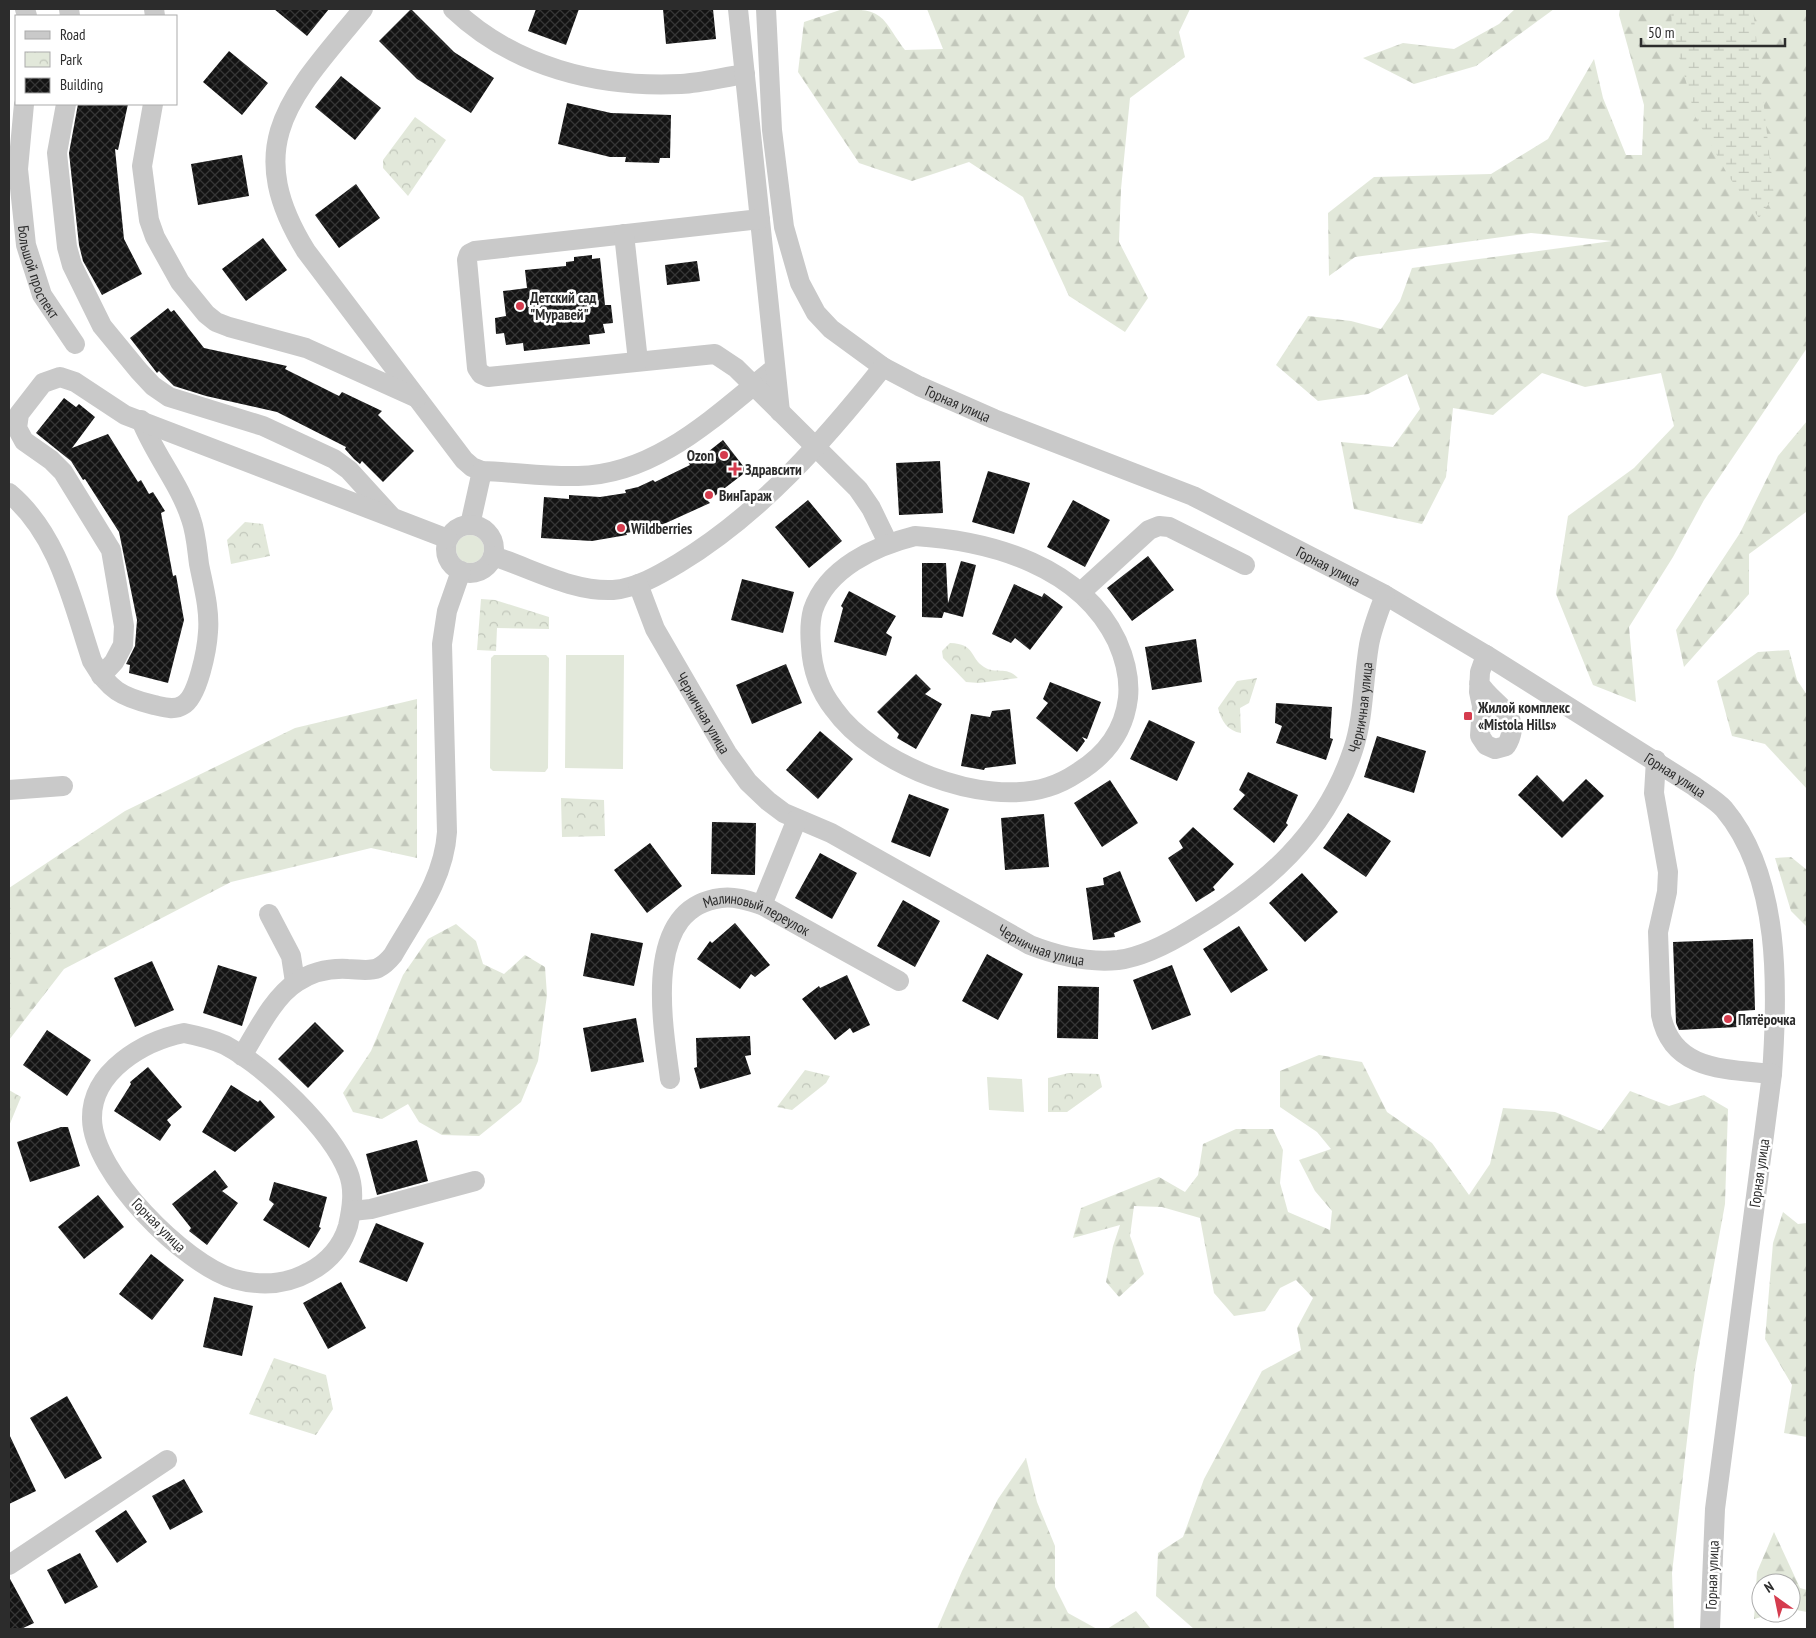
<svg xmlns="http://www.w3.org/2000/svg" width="1816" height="1638" font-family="'PT Sans Narrow',sans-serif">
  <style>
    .grass { fill: #e2e8da }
    .forest { fill: url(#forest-firs) }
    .wetland { fill: url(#wetland-marsh) }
    .park { fill: url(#park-crowns) }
    .building { fill: url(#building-cross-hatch) }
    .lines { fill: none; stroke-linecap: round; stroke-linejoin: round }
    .minor { stroke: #c9c9c9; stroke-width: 20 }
    .poi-dot { fill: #d53c4e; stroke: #fff; stroke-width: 2 }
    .labels { text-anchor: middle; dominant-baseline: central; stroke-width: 5; stroke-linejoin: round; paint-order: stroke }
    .street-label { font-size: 15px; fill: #2c2c2c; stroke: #fff }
    .poi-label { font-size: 15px; font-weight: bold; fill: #2c2c2c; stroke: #fff; text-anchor: start }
  </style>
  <defs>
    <pattern id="forest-firs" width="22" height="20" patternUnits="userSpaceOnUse" patternTransform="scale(1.25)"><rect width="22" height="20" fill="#e2e8da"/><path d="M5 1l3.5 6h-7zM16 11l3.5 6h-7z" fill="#c2c7bb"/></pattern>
    <pattern id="wetland-marsh" width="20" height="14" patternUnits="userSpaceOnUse" patternTransform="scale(1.25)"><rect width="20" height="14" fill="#e2e8da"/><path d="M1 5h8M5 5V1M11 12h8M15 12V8" fill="none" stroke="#c2c7bb"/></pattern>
    <pattern id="park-crowns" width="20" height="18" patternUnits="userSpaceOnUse" patternTransform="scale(1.25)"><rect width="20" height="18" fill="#e2e8da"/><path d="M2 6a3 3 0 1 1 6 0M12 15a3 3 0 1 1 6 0" fill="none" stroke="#c2c7bb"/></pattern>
    <pattern id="building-cross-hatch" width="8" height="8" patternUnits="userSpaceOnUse" patternTransform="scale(1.25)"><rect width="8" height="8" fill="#131313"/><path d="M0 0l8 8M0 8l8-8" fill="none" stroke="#363636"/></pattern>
  </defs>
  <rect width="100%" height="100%" fill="#fff"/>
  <path class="grass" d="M456 549a14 14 0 1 1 28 0a14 14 0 1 1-28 0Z
    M494 655H546L549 658 548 768 545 772 493 771 490 768 491 658Z
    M566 655H624L623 769 565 768Z
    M987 1077 1022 1079 1024 1112 989 1110Z"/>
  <path class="forest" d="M843 9C886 9 882 19 905 50L943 49 927 9H1190L1179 32 1185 57 1130 98 1121 189 1119 242 1148 298 1125 332 1069 296 1023 197 969 162 912 181 859 163 798 72 804 22Z
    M1515 9H1554L1476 66 1414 84 1363 58 1403 43 1454 49 1499 24Z
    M1620 9H1807V348L1704 500 1673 557 1629 627 1636 702 1593 685 1556 594 1568 516 1634 468 1674 426 1661 373 1585 387 1542 373 1493 415 1453 408 1446 477 1422 524 1354 509 1341 442 1393 447 1420 409 1407 374 1368 394 1318 401 1276 365 1308 316 1351 321 1381 329 1400 301 1412 268 1612 241 1531 233 1355 257 1329 276 1328 213 1374 177 1491 174 1548 139 1594 59 1603 98 1626 155H1642L1644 105 1619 15Z
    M1807 421 1806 512 1749 554V594L1684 667 1676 630 1740 533 1778 456Z
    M1789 650 1797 680 1807 695V789L1765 744 1732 736 1717 681 1758 652Z
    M417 699V858L371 848 231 882 64 969 9 1040V888L125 811 295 728Z
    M1791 857 1807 870V927L1791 911 1775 858Z
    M456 924 476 941 483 964 504 974 525 955 545 967 547 995 538 1061 521 1102 479 1136 442 1135 419 1122 408 1104 382 1119 353 1112 343 1093 371 1051 403 975 428 939Z
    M1319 1055 1362 1062 1387 1112 1432 1143 1469 1195 1490 1164 1503 1108 1555 1112 1601 1131 1630 1091 1669 1106 1704 1095 1728 1109 1725 1204 1695 1369 1672 1573 1674 1629H1194L1156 1596 1158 1553 1183 1537 1204 1479 1262 1371 1301 1350 1297 1328 1313 1298 1296 1280 1280 1288 1265 1311 1234 1316 1214 1293 1200 1218 1162 1207 1134 1206 1130 1236 1144 1274 1119 1297 1106 1282 1113 1246 1120 1225 1073 1238 1081 1208 1159 1177 1185 1192 1198 1175 1203 1144 1236 1129H1273L1283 1150 1280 1183 1288 1212 1330 1230 1332 1211 1315 1191 1299 1160 1331 1149 1317 1132 1280 1107V1071Z
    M1783 1212 1798 1224 1807 1223V1437L1784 1433 1792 1385 1765 1339 1773 1243Z
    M1026 1458 1037 1502 1055 1546V1587L1068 1613 1097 1629H937L962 1571 998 1499Z
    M1774 1532 1800 1588 1807 1590V1612L1791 1609V1583H1761V1613H1776L1754 1619 1757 1572Z
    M1136 1611 1151 1629H1107Z"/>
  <path class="wetland" d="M1671 9H1753L1774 196 1759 218 1729 177 1695 116 1672 28Z"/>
  <path class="park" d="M415 117 446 140 408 196 383 168V160Z
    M245 522 263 524 270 556 231 564 227 540Z
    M481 599 495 600 549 617V629L497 628 496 651 477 650Z
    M950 643C976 644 969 657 984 667 996 675 1005 665 1018 678L979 683 966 682 943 658 942 651Z
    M1257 678 1249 703 1240 708 1241 733C1228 731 1221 721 1218 708L1237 681Z
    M561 798 604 800 605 836 562 837Z
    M805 1070 830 1076 826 1083 792 1110 777 1107Z
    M1069 1073 1099 1074 1102 1087 1067 1112H1048V1078Z
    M9 1090 21 1097 9 1126Z
    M274 1358 326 1375 333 1409 316 1435 249 1414Z"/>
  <path class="building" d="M274 9H329L307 36Z
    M411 9 454 52 494 78 471 113 417 79 379 41Z
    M536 9H579L566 45 528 31Z
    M663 9H713L716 39 666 44Z
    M229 51 268 83 242 115 203 82Z
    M341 76 381 108 355 140 315 107Z
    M567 103 611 113 671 115 670 158H660L659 163 625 162 626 157H610L558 144Z
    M78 104H128L118 150 115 149 124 239 142 274 102 295 83 261 79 245 69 153Z
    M242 155 249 196 198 205 191 164Z
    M356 184 380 218 339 248 315 215Z
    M263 238 287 270 246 301 222 269Z
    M592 255V259L600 258 605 305H611L613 323 603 324 605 333 589 335 590 344 570 346 524 351 523 343 506 345 504 333 496 334 495 318 506 316 503 291 527 288 525 270 566 266V262L574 261V257Z
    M697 261 700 281 667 285 665 265Z
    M168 308 171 312 174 310 204 348 287 366 285 369 339 396 342 392 382 411 378 415 414 451 383 482 362 461 360 464 354 459 345 449 346 447 277 412 206 396 174 386 159 371 157 373 130 338Z
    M64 398 76 407 79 404 95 417 72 448 108 434 138 482 141 480 149 494 153 492 165 511 161 513 173 576 176 575 184 620 168 683 129 673 130 665 126 664 135 646 137 620 119 532 85 479 83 480 71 461 36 433Z
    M723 440 747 471 708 501 710 503 655 528 626 533 627 535 592 541 541 538 544 497 569 499V495L600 497 626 493 625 490 638 487 653 480 655 482 690 465 688 462 701 452 704 455Z
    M940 461 943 513 899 515 896 463Z
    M988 471 1030 483 1014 534 972 522Z
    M808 500 842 541 809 568 775 527Z
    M1073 500 1110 520 1085 567 1047 547Z
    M1148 556 1174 590 1132 621 1107 588Z
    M961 561 976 565 963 617 944 612 942 618 922 617V563H946L948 603Z
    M742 579 794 592 783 633 731 620Z
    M1014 584 1042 597 1044 593 1063 607 1030 650 1015 638 1011 643 992 634Z
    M849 591 896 616 886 633 892 637 886 656 834 642 843 608 841 606Z
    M1196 639 1202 682 1152 690 1145 647Z
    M786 664 802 703 752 724 736 685Z
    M916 674 931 689 925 694 942 704 916 749 897 738 899 734 877 712Z
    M1050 682 1101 702 1087 739 1082 737 1085 741 1077 752 1036 718 1048 703 1043 699Z
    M1276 703 1332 707 1330 738 1333 739 1326 760 1276 743 1282 726 1275 723Z
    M1010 709 1016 764 985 768 984 770 961 766 971 714 990 717 992 711Z
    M1149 720 1195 742 1177 781 1130 759Z
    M820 731 853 759 818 799 786 770Z
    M1377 736 1426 751 1414 793 1364 777Z
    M1248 772 1298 795 1286 823 1288 825 1274 843 1233 809 1245 795 1239 790Z
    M1537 775 1563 802 1586 779 1604 796 1562 838 1518 795Z
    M1110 780 1138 823 1102 847 1074 803Z
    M909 794 949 809 930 857 891 842Z
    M1348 813 1391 841 1366 877 1323 848Z
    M1044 814 1049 867 1005 870 1001 818Z
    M712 822 756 823 755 875 711 874Z
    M1193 827 1234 864 1213 887 1215 890 1196 902 1168 858 1183 848 1179 841Z
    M650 843 682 886 647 913 614 870Z
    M820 853 857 873 832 919 795 898Z
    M1120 871 1141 922 1114 933 1115 937 1093 940 1086 888 1104 885 1103 878Z
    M1302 873 1338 912 1305 942 1269 903Z
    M903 900 940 921 915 967 877 946Z
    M735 923 770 965 755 977 751 974 740 989 697 959 710 941 712 943Z
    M1239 926 1268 970 1231 993 1203 949Z
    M591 933 643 943 634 986 583 976Z
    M1753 939 1755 1010 1738 1011V1027L1679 1030 1676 1023 1673 942Z
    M987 954 1023 974 998 1020 962 1001Z
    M152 961 174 1010 135 1027 114 978Z
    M218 965 257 977 242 1026 203 1013Z
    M1172 965 1191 1015 1152 1030 1133 980Z
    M847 975 870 1025 853 1033 850 1028 835 1040 802 999 819 986 820 988Z
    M1058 986 1099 987 1098 1039 1057 1038Z
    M636 1018 644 1062 591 1072 583 1028Z
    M315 1022 344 1051 308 1088 278 1059Z
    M47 1030 91 1060 67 1096 23 1065Z
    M750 1036 751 1055 745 1056 751 1074 700 1089 694 1068 697 1067 696 1038Z
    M148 1067 182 1107 167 1120 171 1125 160 1141 114 1111 131 1084 130 1082Z
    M231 1085 258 1102 260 1100 275 1117 235 1152 202 1132Z
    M61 1127H68L80 1166 30 1182 17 1142Z
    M417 1140 428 1181 377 1195 366 1154Z
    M215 1170 228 1187 222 1191 238 1203 207 1245 189 1231 191 1228 172 1204Z
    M274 1182 327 1197 319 1227 321 1228 309 1248 263 1220 274 1204 269 1200Z
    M98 1195 124 1227 84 1259 58 1227Z
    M376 1223 424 1243 407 1282 359 1262Z
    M151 1254 184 1280 152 1320 119 1294Z
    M341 1282 366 1328 328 1349 303 1303Z
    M214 1297 253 1306 242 1356 203 1347Z
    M67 1396 102 1458 65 1479 30 1418Z
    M9 1434 36 1491 9 1504Z
    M184 1479 203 1512 170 1530 152 1496Z
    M126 1510 147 1542 117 1563 95 1531Z
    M80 1553 98 1587 65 1604 47 1570Z
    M9 1577 34 1623 21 1629H9Z"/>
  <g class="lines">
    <g class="minor">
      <path d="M25 9 27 16"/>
      <path d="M69 9 70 16"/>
      <path d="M154 9 155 16"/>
      <path d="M363 9C295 93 238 141 306 251L464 460 472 467 482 471C514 472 546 477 578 476 657 475 717 414 775 368"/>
      <path d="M453 9C514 67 598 88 681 84 702 83 724 77 745 74"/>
      <path d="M738 9 780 412"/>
      <path id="s1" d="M766 9 772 130 784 227 800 283 816 313 831 329 883 367 919 386 994 419 1193 496 1385 595 1486 655 1694 786C1703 793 1716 800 1724 809 1781 877 1778 989 1772 1074L1715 1509 1710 1629"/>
      <path id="s2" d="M24 104 18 169 26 245 42 295 75 344"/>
      <path d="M66 104 57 153 67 247 72 265 102 326 139 371 153 386 169 397 263 426 334 459 349 470 390 515"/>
      <path d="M153 104 142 166 149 220 155 237 180 282 206 314 216 322 229 327 306 348 417 398"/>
      <path d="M760 219 475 251 469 254 467 260 477 368 481 374 488 377 715 354 736 368 858 489 871 508 888 543"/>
      <path d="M624 234 638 361"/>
      <path d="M9 493C59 535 72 601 92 661 109 690 121 697 154 705 163 707 174 711 183 705 198 697 207 649 208 632 210 609 203 585 199 564 197 549 196 533 191 519 180 484 154 454 141 420"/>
      <path d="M470 525 482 471"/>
      <circle cx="470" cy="549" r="24"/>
      <path d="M915 536C992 541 1081 566 1117 641 1125 659 1130 678 1128 698 1124 732 1105 756 1077 773 1068 779 1058 784 1048 787 982 808 873 764 834 709 820 691 812 669 811 646 810 635 810 621 813 610 827 568 875 546 915 536Z"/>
      <path d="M493 556C531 568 572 592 613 590 637 588 659 575 679 563 761 513 824 441 883 367"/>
      <path id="s3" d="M638 584 655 629 727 753 748 782 768 801 784 813 831 833 1030 945C1058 956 1087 963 1118 960 1143 957 1171 942 1192 929 1265 886 1325 834 1353 750 1364 717 1363 680 1369 645 1372 628 1379 611 1385 595"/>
      <path d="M1081 592 1149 530 1159 526 1169 527 1245 565"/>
      <path d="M101 676 114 662 123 645 124 626 111 550 63 472 51 460 24 441 17 428 19 414 43 383 60 377 75 382 125 415 448 539"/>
      <path d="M1479 683C1494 707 1525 714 1506 746L1495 749 1486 745 1480 736 1482 706 1479 692 1480 672 1486 655"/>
      <path d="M1656 760 1654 793 1668 872 1667 892 1658 932 1661 1015C1672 1071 1725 1069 1772 1074"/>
      <path d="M9 790 63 786"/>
      <path d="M762 905 797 819"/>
      <path d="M269 914 291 956 295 982"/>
      <path d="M184 1033C199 1036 212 1039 225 1045 266 1067 331 1129 348 1172 355 1189 352 1208 348 1226 342 1246 328 1262 309 1272 286 1285 260 1286 234 1279 184 1264 93 1173 92 1119 91 1071 144 1041 184 1033Z"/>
      <path d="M242 1056C256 1033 274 996 297 982 312 972 330 968 348 969 357 969 369 972 378 968 384 965 389 960 393 955 416 915 444 879 447 832L442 644 447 611 461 571"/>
      <path id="s4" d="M670 1079C663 1025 641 908 721 898 735 896 749 901 762 905L899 981"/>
      <path d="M352 1211 371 1209 475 1181"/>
      <path d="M9 1565 167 1460"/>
    </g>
  </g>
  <g class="poi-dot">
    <circle cx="520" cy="306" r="5"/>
    <circle cx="724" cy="455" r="5"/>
    <path d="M732.5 461.5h5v5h5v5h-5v5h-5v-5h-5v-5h5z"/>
    <circle cx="709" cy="495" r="5"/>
    <circle cx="621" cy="528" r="5"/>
    <rect x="1463" y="711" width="10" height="10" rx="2.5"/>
    <circle cx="1728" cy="1019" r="5"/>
  </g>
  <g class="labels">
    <g class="street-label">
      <text stroke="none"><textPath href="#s2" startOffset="171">Большой проспект</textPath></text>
      <text stroke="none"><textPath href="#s1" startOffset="481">Горная улица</textPath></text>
      <text stroke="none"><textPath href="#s1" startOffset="886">Горная улица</textPath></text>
      <text stroke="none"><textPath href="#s3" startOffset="1015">Черничная улица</textPath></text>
      <text stroke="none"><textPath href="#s3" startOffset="145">Черничная улица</textPath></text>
      <text stroke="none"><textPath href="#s1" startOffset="1291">Горная улица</textPath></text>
      <text stroke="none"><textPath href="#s4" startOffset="249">Малиновый переулок</textPath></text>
      <text stroke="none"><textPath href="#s3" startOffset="565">Черничная улица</textPath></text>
      <text transform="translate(1759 1173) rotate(-82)">Горная улица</text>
      <text transform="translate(159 1225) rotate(45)">Горная улица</text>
      <text transform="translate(1712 1575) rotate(-88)">Горная улица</text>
    </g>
    <g class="poi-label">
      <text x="530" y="297">Детский сад<tspan x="530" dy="17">"Муравей"</tspan></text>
      <text x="714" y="455" text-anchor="end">Ozon</text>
      <text x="745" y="469">Здравсити</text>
      <text x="719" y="495">ВинГараж</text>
      <text x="631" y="528">Wildberries</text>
      <text x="1478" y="707">Жилой комплекс<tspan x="1478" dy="17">«Mistola Hills»</tspan></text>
      <text x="1738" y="1019">Пятёрочка</text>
    </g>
  </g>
  <rect width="1816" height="1638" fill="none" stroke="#2c2c2c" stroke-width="20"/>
  <rect x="15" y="15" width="162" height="90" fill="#ffffff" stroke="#ababab"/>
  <rect x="25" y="31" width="25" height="8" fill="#c9c9c9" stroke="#ababab"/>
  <text x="60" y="40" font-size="15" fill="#2c2c2c">Road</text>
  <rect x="25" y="52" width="25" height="15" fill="url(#park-crowns)" stroke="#ababab"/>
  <text x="60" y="65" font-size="15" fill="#2c2c2c">Park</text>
  <rect x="25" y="78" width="25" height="15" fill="url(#building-cross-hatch)" stroke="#ababab"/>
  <text x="60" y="90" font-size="15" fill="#2c2c2c">Building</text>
  <g transform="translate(1776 1598) rotate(327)"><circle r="24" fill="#ffffff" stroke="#ababab"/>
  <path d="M0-4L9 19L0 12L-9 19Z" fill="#d53c4e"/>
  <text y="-8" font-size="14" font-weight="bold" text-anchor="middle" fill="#2c2c2c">N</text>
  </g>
  <path d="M1641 38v8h144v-8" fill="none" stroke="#2c2c2c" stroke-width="2.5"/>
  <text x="1648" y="38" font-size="15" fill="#2c2c2c" stroke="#ffffff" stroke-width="4" paint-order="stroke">50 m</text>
</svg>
